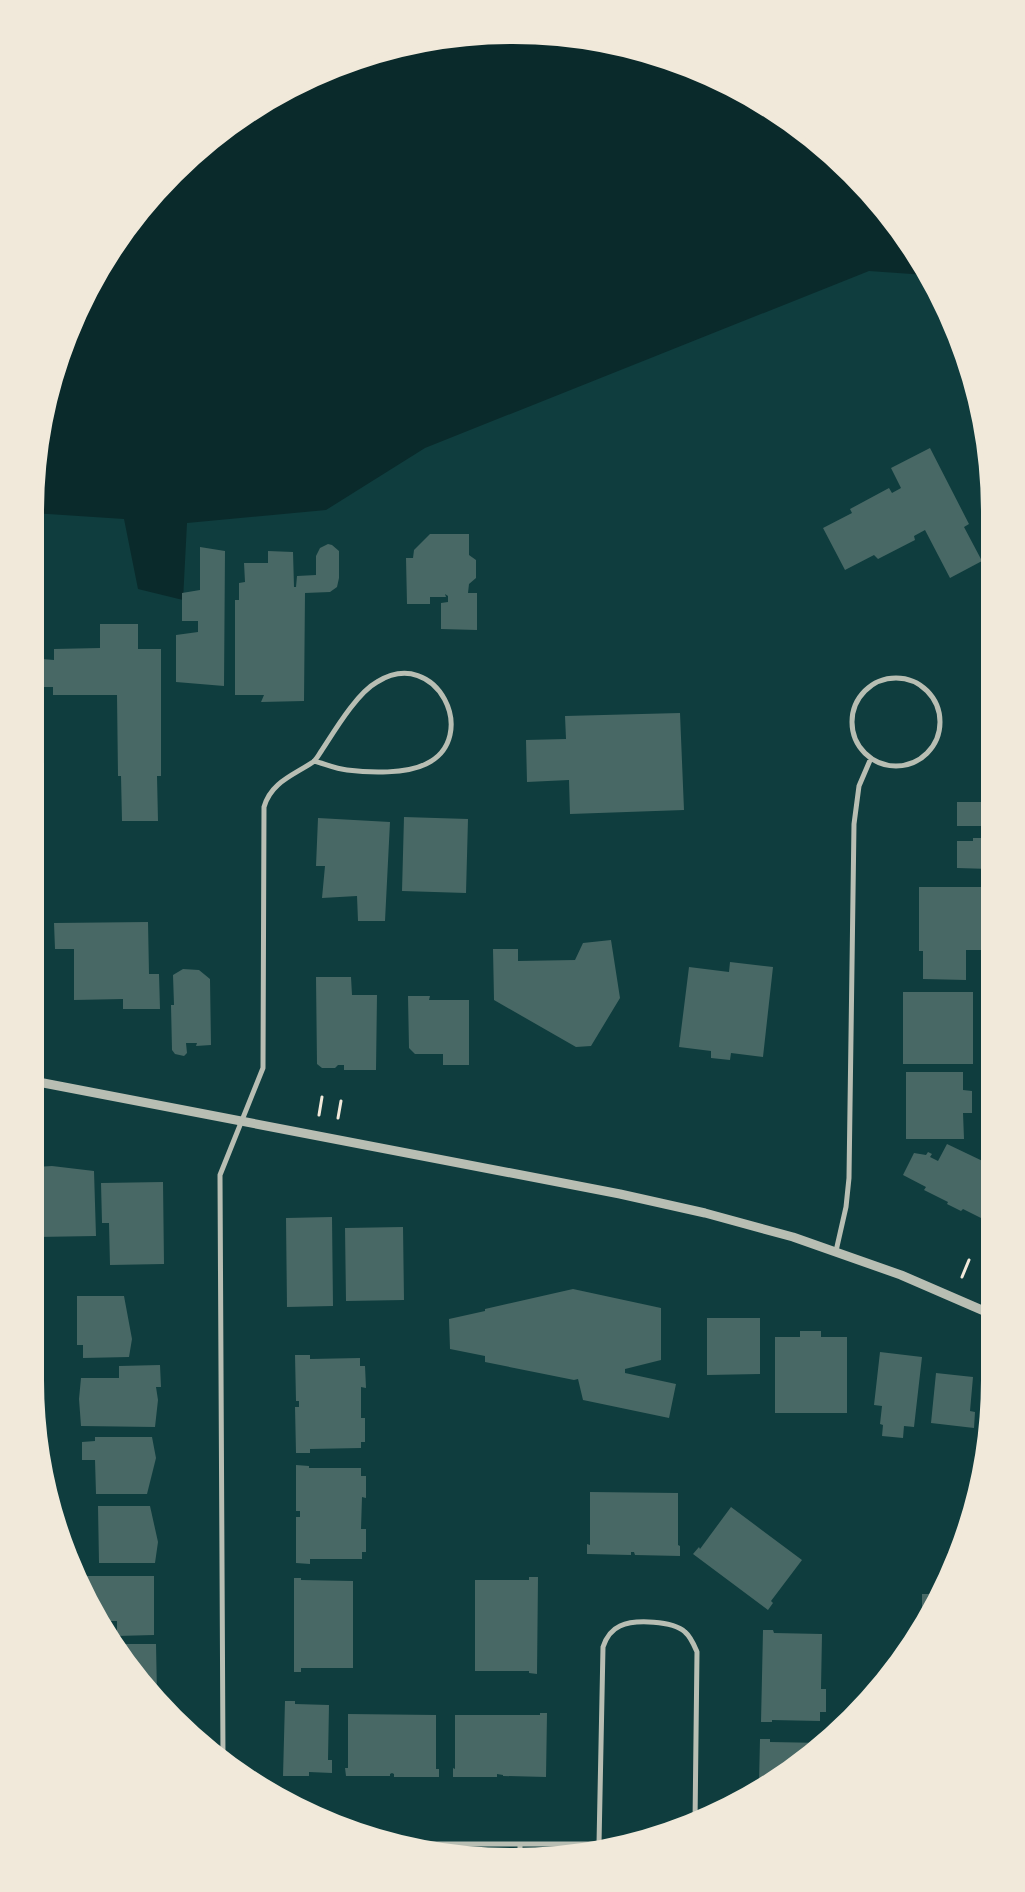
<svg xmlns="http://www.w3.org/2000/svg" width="1025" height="1892" font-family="'PT Sans',sans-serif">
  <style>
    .water { fill: #0a2a2b }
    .building { fill: #486865 }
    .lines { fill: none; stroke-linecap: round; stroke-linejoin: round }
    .path { stroke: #f1e9da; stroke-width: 3 }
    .minor { stroke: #b8beb3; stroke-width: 5 }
    .tertiary { stroke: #b8beb3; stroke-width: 9 }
    .rim { fill: none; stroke: #f1e9da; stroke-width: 6 }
  </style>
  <rect width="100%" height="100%" fill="#0f3d3e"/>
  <path class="water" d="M481 34 575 37 667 58 752 97 829 152 911 246 926 275 869 271 425 448 326 510 187 523 183 600 138 589 124 519 33 513 34 481 49 388 97 273 151 196 220 132 300 82 388 49Z"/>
  <path class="building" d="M930 448 969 524 964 527 982 561 950 578 925 530 914 536 915 540 878 559 874 555 845 570 823 528 852 513 850 509 889 488 892 493 901 488 891 468Z
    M989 498V514L982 502Z
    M430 534H469V555L476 560V578L469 584 468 593H477V630L441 629V603L448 602V596L445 594 446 597H430V604H407L406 558H413L414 550Z
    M328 544 332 545 339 551V578L337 587 330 592 305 593 304 701 261 702 264 695H235V600H239V583L245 582 244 563H268V551L293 552 294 587H296L297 576 316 575V556L320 548Z
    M200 547 225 551 224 686 176 682V635L198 632V621H182V593L200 590Z
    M100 624H138V649H161V776H157L158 821H122L121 776H118L117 695H53V687H42L43 701H38V717H33V626H42V659L54 660V649L100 648Z
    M680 713 684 810 570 814 569 780 527 782 526 740 566 739 565 716Z
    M957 802H982V813H990V869L957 868V841H973V838H982V826H957Z
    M404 817 468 819 466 893 402 891Z
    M318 818 390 822 385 921H358L357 896 322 898 325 866H316Z
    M919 887H987V950H966V980L923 979V951H919Z
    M148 922 149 974H159L160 1009H123V999L74 1000V949H55L54 923Z
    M611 940 620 998 591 1046 576 1047 494 1000 493 949H518V961L575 960 583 943Z
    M730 962 773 967 763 1057 731 1053 730 1060 711 1058V1051L679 1047 689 967 729 972Z
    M183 969 199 970 210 979 211 1045 196 1046 197 1043H186L187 1053 184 1056 175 1054 172 1050 171 1005H174L173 975Z
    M316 977H351L352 995H377L376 1070H344V1065H338L335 1068H322L317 1064Z
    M903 992H973V1064H903Z
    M408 996H430L429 1000H469V1065H443V1054H415L409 1048Z
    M906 1072H963V1090L972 1091V1113H963L964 1139H906Z
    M947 1144 991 1165V1197L981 1218 963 1209 961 1211 947 1204 948 1202 924 1190 926 1187 903 1175 914 1153 926 1155 928 1152 932 1154 930 1157 938 1161Z
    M52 1166 94 1171 96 1236 37 1237 35 1167Z
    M163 1182 164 1264 110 1265 109 1223H102L101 1183Z
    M332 1217 333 1306 287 1307 286 1218Z
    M403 1227 404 1300 346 1301 345 1228Z
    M573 1289 661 1308V1360L625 1369V1373L676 1384 669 1418 583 1400 578 1379 574 1380 485 1362V1356L450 1349 449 1319 485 1311V1309Z
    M77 1296H124L132 1339 129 1357 83 1358V1345H77Z
    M707 1318H760V1374L707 1375Z
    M800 1331H821V1337H847V1413H775V1337H800Z
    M880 1352 922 1357 914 1427 904 1426 903 1438 882 1436 883 1425 880 1424 882 1406 874 1405Z
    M295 1355H310V1359L360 1358V1366H365L366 1388 361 1387V1418H365V1442H361V1448L310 1449V1453H296L295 1407H299V1401H296Z
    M160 1365 161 1387H156L158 1400 155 1427 81 1426 79 1399 81 1378H119V1366Z
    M936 1373 973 1377 970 1411 975 1412 974 1428 931 1423Z
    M35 1397 42 1398 39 1417Z
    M95 1437H152L156 1458 147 1494H96L95 1460H82V1442L95 1441Z
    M296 1465 309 1466V1468H361V1476H366V1498L362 1497 361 1529H366V1552H362V1559H310V1564L296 1563V1517H300V1511H296Z
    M590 1492 678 1493V1545L680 1546V1556L635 1555 634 1552H631V1555L587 1554V1544L590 1545Z
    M98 1506H150L158 1542 155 1563H99Z
    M731 1507 802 1560 771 1601 773 1603 768 1610 693 1554 699 1547 700 1549Z
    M80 1576H154V1635L117 1636V1621H105Z
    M529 1577H538L537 1674 529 1673V1671H475V1580H529Z
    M294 1578H301V1580L353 1581V1668H301V1672H294Z
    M922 1594H939L929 1616H922Z
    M763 1630H773L774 1633 822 1634 821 1689H826V1712H820V1721L772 1720V1722H761Z
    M117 1644H156L157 1695 132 1672Z
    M285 1701H295V1704L329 1705 328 1760H332V1773L309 1772V1776H283Z
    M540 1713H547L546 1777 503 1776V1775L497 1774V1777H453V1768L455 1769V1715H540Z
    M348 1714 436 1715V1769H439V1777H394V1774L392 1773 390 1774V1776H346L345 1768H348Z
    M760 1739H770V1742L825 1743 759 1784Z"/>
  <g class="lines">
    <path class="path" d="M319 1115 322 1097
      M338 1118 341 1101
      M962 1277 969 1260"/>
    <path class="minor" d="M852 722a44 44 0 1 1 88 0a44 44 0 1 1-88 0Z
      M836 1251 846 1207 849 1178 854 824 859 786 871 758
      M223 1757 220 1175 263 1068 264 807C271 782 294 775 313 762 317 759 319 754 322 750 335 730 357 693 377 682 437 645 481 738 426 764 406 774 370 773 347 770 336 769 325 764 314 761
      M396 1844H605
      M599 1844 603 1647C606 1638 611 1630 620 1626 635 1619 673 1621 685 1632 691 1637 694 1645 697 1652L695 1823
      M520 1856V1844"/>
    <path class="tertiary" d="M33 1081 620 1194 705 1213 793 1237 901 1275 991 1314"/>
  </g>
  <path d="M0 0H1025V1892H0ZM512 41H513A471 471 0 0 1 984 512V1380A471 471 0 0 1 513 1851H512A471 471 0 0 1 41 1380V512A471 471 0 0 1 512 41Z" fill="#f1e9da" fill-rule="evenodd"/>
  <path class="rim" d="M512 41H513A471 471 0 0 1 984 512V1380A471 471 0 0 1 513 1851H512A471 471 0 0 1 41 1380V512A471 471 0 0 1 512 41Z"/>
</svg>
